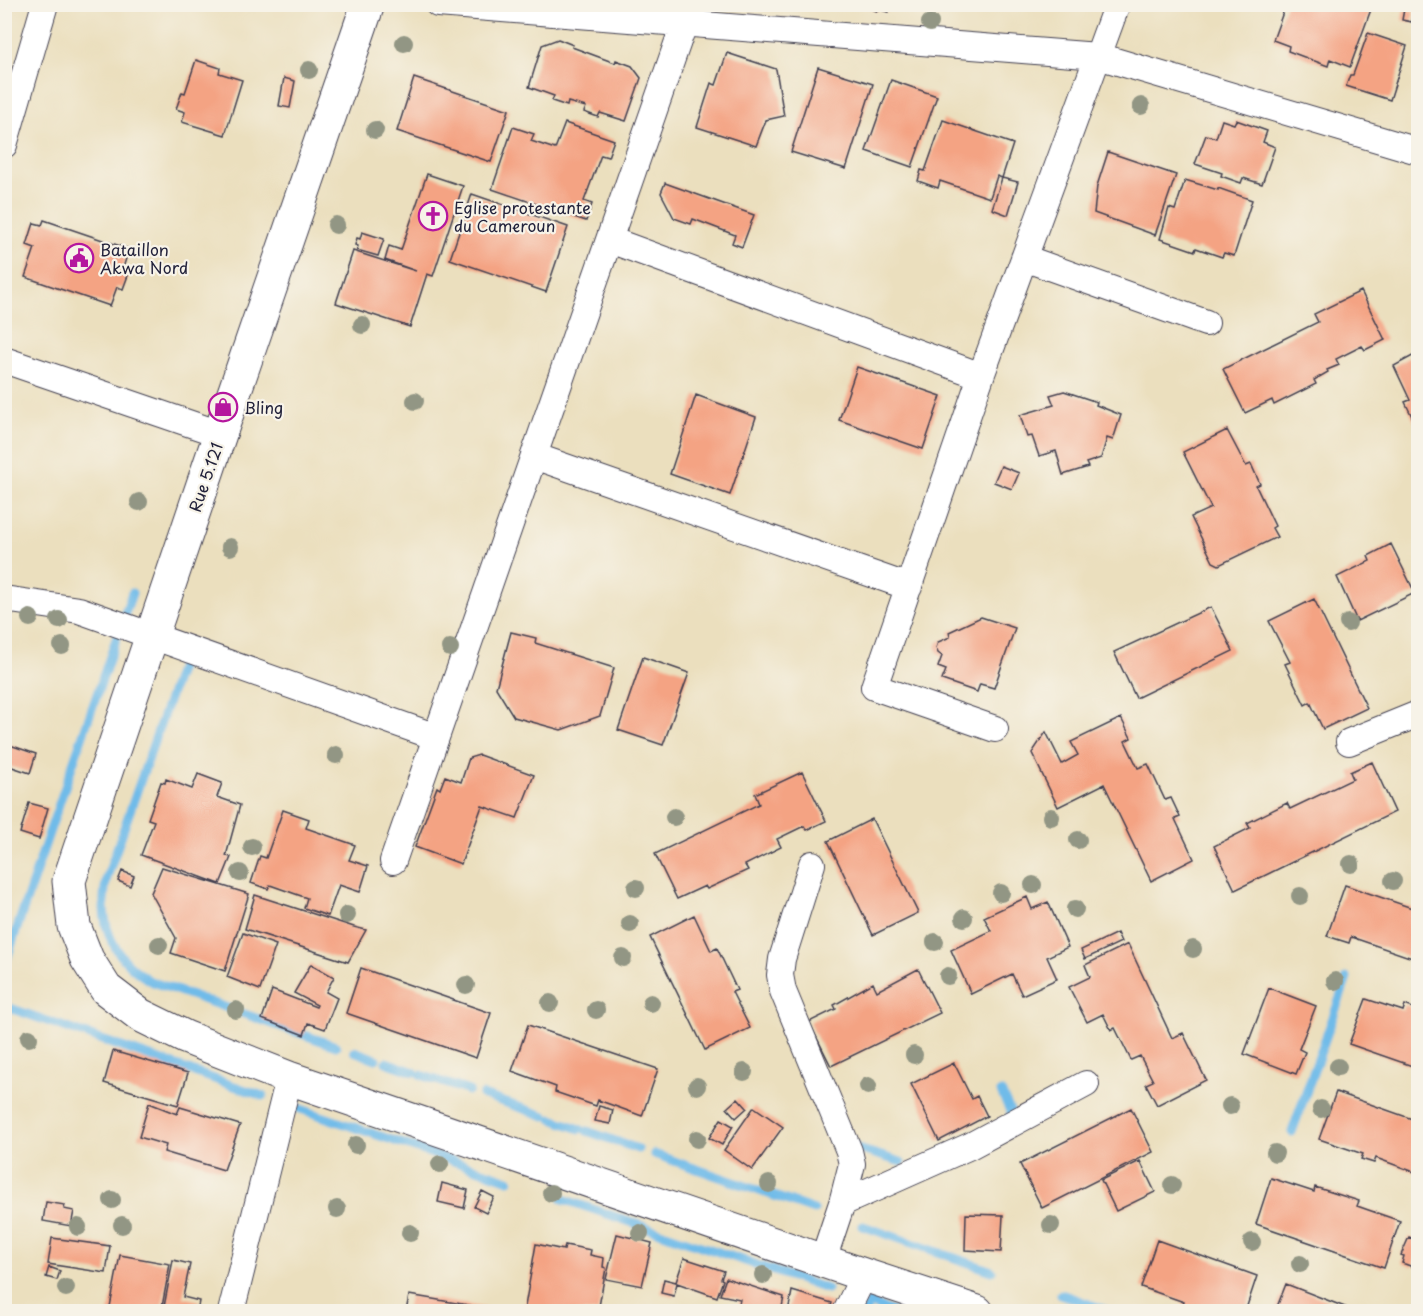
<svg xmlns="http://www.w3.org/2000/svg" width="1423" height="1316" font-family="'Playpen Sans',sans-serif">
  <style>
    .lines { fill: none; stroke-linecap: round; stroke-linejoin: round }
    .stream { stroke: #6fbbe9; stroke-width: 9 }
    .building { fill: #f4a383 }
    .street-casing { stroke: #403e4f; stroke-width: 28 }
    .secondary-casing { stroke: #403e4f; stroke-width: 35 }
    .street { stroke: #fff; stroke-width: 26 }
    .secondary { stroke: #fff; stroke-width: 33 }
    .tree { fill: #929684 }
    .labels { text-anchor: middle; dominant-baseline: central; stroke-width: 4.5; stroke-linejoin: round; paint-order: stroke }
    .poi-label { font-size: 16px; fill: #22223b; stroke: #f7f3e8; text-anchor: start }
    .street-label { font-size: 16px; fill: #22223b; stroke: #f7f3e8 }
  </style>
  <rect width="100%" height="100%" fill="#f7f3e8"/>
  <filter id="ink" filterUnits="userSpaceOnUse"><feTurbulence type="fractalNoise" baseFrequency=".0167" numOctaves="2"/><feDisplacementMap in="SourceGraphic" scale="12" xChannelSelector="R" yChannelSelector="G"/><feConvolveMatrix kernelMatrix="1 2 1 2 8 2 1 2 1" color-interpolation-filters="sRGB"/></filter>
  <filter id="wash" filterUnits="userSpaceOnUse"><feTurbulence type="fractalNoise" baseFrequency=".008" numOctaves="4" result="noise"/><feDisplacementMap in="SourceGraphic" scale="24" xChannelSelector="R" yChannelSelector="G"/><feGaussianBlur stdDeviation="1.35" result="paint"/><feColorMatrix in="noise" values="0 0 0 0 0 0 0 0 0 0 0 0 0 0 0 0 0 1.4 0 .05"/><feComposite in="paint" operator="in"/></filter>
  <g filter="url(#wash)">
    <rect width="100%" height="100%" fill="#ebdfbe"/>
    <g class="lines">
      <path class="stream" d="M186 650 107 877C97 922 111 957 150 981L336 1046
        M4 967 49 833 132 593
        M4 1006 263 1096
        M354 1051 376 1059
        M386 1062 414 1072
        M421 1075 469 1091
        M1001 1092 1013 1117 1011 1118
        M483 1095 545 1116
        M292 1106 509 1180
        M552 1119 580 1129
        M587 1131 638 1149
        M1292 1132 1347 978
        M854 1145 855 1148 901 1162
        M654 1154 814 1210
        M563 1199 827 1289
        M863 1226 992 1271
        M1061 1294 1111 1312
        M865 1312 869 1303 893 1312"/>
    </g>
    <g id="blocks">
      <path class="building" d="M891 4 888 12 878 9 877 11 860 5Z
        M1286 4H1373L1350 67 1330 59 1328 66 1288 51 1289 46 1273 40Z
        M1404 9 1414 11 1412 22 1402 20Z
        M1368 33 1407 46 1390 100 1346 86 1350 75H1353Z
        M558 39 573 45 572 47 615 63 616 60 632 66 641 78 626 121 600 113 598 117 584 112 586 107 568 102 567 106 552 101 554 96 529 87 542 45Z
        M727 53 776 69 784 116 766 120 756 146 697 127 711 83 716 85Z
        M196 60 220 68 219 73 242 80 225 135 182 122 185 112 176 109 182 92 185 93Z
        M818 67 873 84 846 169 791 152Z
        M284 78 295 81 290 108 279 106Z
        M414 78 509 110 491 162 397 131Z
        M891 80 937 96 912 167 866 151Z
        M943 120 1013 144 1002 178 997 176 990 198 940 181 938 188 918 181 921 170 925 171Z
        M1222 120 1234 124 1236 120 1267 131 1263 142 1275 147 1262 184 1243 178 1241 183 1221 176 1222 173 1195 164 1206 135 1216 138Z
        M565 123 614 140 608 157 601 155 584 201 592 204 586 221 492 189 513 127 534 134 531 141 555 149Z
        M1108 152 1176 175 1155 235 1094 213 1097 186Z
        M427 174 463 186 433 276 427 274 410 327 336 303 353 251 416 271 385 260 389 246 401 250Z
        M1002 178 1018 182 1008 215 992 209Z
        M1185 180 1218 190V188L1252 200 1234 256 1224 253 1222 257 1196 248 1195 251 1160 239 1169 208 1175 210Z
        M665 183 754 215 742 247 732 243 735 235 693 219 691 224 674 218 661 193Z
        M472 194 568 227 546 292 450 259Z
        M44 220 129 249 123 268 130 270 123 289 117 287 110 306 25 277 35 248 27 245 34 223 42 225Z
        M362 232 384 239 378 256 357 250 358 246 355 245 357 238 360 239Z
        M1361 291 1385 340 1365 350 1362 346 1336 359 1339 365 1327 370 1328 372 1314 380 1316 384 1274 405 1272 400 1245 413 1223 369 1318 322 1314 314Z
        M1418 353V429L1405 402 1410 400 1394 366Z
        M857 367 941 396 923 449 839 420Z
        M1064 391 1097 402 1096 405 1121 415 1113 440 1107 438 1101 458 1086 463 1088 467 1063 475 1056 451 1039 456 1032 436 1027 437 1020 415 1054 405 1050 395Z
        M696 395 756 417 730 495 670 474Z
        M1227 430 1246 466 1251 464 1260 484 1256 486 1275 526 1272 528 1277 537 1219 565 1213 562 1191 517 1211 508 1183 452Z
        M1001 466 1019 473 1012 489 994 482Z
        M1391 544 1415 593 1357 621 1337 577 1370 561 1368 556Z
        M1314 599 1367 708 1323 729 1310 702 1305 705 1285 664 1290 662 1269 621Z
        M1211 607 1233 651 1136 698 1114 652Z
        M981 617 1015 628 994 688 980 684 977 692 942 680 946 670 938 667 942 656 938 653 936 648 938 642 950 637 949 632Z
        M511 632 536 638 535 643 614 668 600 716 561 730 514 717 496 688Z
        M643 657 689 673 663 745 618 730Z
        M1121 718 1131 738 1125 741 1138 768 1148 764 1165 800 1171 798 1180 817 1175 819 1194 859 1151 881 1104 784 1058 807 1032 753 1046 732 1062 764 1078 755 1071 742Z
        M4 743 36 754 30 773 9 766 7 772 4 771Z
        M479 755 534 775 517 818 482 806 461 864 415 847 437 787 440 789 445 776 461 782 469 758Z
        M1372 762 1395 812 1235 890 1214 846 1250 828 1247 823 1287 803 1290 809 1353 779 1350 772Z
        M802 772 826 821 807 830 804 826 777 839 781 847 745 865 748 870 707 889 705 886 677 899 655 854 759 804 755 794Z
        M198 774 222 783 217 797 240 805 226 856 231 857 220 884 141 855 154 821 148 819 161 782 165 783 166 779 192 789Z
        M29 803 48 808 39 839 20 833Z
        M283 810 309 819 306 828 355 845 349 860 368 866 360 892 339 885 328 916 304 908 307 898 270 885 268 889 251 883 260 856 266 858Z
        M872 819 918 913 873 935 828 841Z
        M162 867 249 894 225 971 171 953 176 938 151 893Z
        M122 871 134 876 130 886 118 881Z
        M1345 885 1418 910V960L1351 937 1349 943 1327 936Z
        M255 895 354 927 366 930 348 962 245 929Z
        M1027 897 1032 909 1048 902 1068 947 1047 957 1057 979 1022 995 1012 974 971 994 951 950 991 931 984 917Z
        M694 915 711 951 717 948 737 990 732 992 750 1028 705 1050 650 937Z
        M243 933 276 945 260 990 227 977Z
        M1117 933 1121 942 1085 959 1081 950Z
        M1128 944 1172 1038 1183 1033 1206 1080 1157 1105 1146 1084 1153 1081 1140 1056 1131 1060 1115 1028 1111 1030 1103 1014 1087 1022 1069 987 1090 977 1085 965Z
        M311 964 334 977 326 992 337 998 325 1029 308 1023 304 1035 262 1019 272 990 316 1007 317 1005 294 993Z
        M361 968 491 1013 476 1058 346 1013Z
        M918 969 940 1013 831 1066 809 1022 836 1009 834 1005 873 983 877 991Z
        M1269 988 1316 1006 1299 1049 1305 1052 1296 1074 1244 1054Z
        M1366 999 1403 1011 1405 1005 1418 1010V1068L1349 1044Z
        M528 1025 658 1069 642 1116 598 1100 596 1106 555 1092 556 1087 512 1071Z
        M113 1051 188 1073 178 1105 104 1083Z
        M954 1063 972 1099 977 1096 987 1116 939 1141 911 1084Z
        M1336 1092 1418 1121 1417 1173 1376 1158 1374 1163 1361 1159 1363 1154 1319 1139Z
        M738 1098 747 1108 736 1118 727 1108Z
        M149 1103 177 1114 180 1107 240 1125 224 1170 164 1152 166 1145 139 1137Z
        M599 1106 613 1110 610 1124 595 1121Z
        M754 1107 783 1127 752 1170 724 1150Z
        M1131 1108 1153 1152 1042 1208 1020 1164Z
        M721 1119 733 1126 722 1145 709 1138Z
        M1140 1161 1155 1192 1116 1211 1101 1180Z
        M1271 1178 1314 1192 1315 1187 1359 1201 1357 1206 1400 1221 1384 1268 1256 1224Z
        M442 1183 468 1190 464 1208 438 1202Z
        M482 1191 494 1197 486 1213 474 1207Z
        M46 1202 65 1205 64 1209 74 1211 71 1226 43 1221Z
        M966 1214 1003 1215 1001 1252 965 1250Z
        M617 1234 652 1243 642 1286 606 1279Z
        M1409 1237 1418 1241V1250L1413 1267 1402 1263 1404 1256 1401 1255Z
        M52 1238 110 1246 106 1273 48 1264Z
        M1157 1240 1257 1276 1245 1312H1212L1204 1309 1203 1312H1193L1182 1307 1184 1302 1141 1287Z
        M536 1244 564 1250 565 1245 591 1250 590 1255 604 1258 603 1267 606 1268 598 1312H524Z
        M120 1255 170 1264 161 1312H109Z
        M684 1258 724 1271 721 1279 723 1280 717 1297 677 1283 674 1296 661 1293 664 1279 676 1282Z
        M173 1260 190 1264 183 1297 199 1301 197 1312H163Z
        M49 1267 60 1271 57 1280 46 1277Z
        M726 1278 784 1297 781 1312H745L738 1309 740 1299 720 1295Z
        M1286 1284 1350 1309 1349 1312H1275Z
        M792 1291 832 1303 829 1312H788Z
        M409 1295 498 1310 497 1312H406Z"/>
    </g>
  </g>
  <g filter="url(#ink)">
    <use href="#blocks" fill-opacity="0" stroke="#403e4f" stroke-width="1.5"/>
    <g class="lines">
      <g class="street-casing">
        <path id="street" d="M438 4 1098 56 1418 151
          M4 145 45 4
          M610 240 981 376
          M1024 258 1206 323
          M4 360 220 434
          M534 456 909 587
          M4 599 79 610 436 737
          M995 729 874 687 981 376 1117 4
          M1349 742 1418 714
          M393 861 691 4
          M812 864 782 959 780 975 783 991 849 1151 852 1164 842 1203 823 1260
          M842 1203 970 1146 1086 1084
          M231 1312 289 1078
          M846 1312 864 1275"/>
      </g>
      <g class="secondary-casing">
        <path id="secondary" d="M368 4 220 434 69 881 74 926 87 959 106 989 140 1015 185 1037 289 1078 864 1275 977 1312"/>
      </g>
      <use href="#street" class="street"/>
      <use href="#secondary" class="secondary"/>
    </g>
    <g class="tree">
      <circle cx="930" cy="23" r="9"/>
      <circle cx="404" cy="43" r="9"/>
      <circle cx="309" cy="70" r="9"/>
      <circle cx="1141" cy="106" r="9"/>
      <circle cx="375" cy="130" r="9"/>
      <circle cx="336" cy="225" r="9"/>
      <circle cx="362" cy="325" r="9"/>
      <circle cx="415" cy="401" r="9"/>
      <circle cx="139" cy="502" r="9"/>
      <circle cx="230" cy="547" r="9"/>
      <circle cx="30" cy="618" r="9"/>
      <circle cx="59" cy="620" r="9"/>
      <circle cx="1348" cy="623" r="9"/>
      <circle cx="62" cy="646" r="9"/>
      <circle cx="450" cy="648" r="9"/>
      <circle cx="336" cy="755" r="9"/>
      <circle cx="674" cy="817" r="9"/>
      <circle cx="1051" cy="817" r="9"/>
      <circle cx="1078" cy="840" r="9"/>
      <circle cx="252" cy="847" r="9"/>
      <circle cx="1351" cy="864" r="9"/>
      <circle cx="240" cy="873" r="9"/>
      <circle cx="1393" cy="881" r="9"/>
      <circle cx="1033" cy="885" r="9"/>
      <circle cx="636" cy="888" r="9"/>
      <circle cx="1001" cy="893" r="9"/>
      <circle cx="1300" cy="896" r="9"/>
      <circle cx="1075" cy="909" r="9"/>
      <circle cx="347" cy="915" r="9"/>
      <circle cx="964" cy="918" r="9"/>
      <circle cx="630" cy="924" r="9"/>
      <circle cx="935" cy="942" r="9"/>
      <circle cx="159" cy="945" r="9"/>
      <circle cx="1193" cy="949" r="9"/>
      <circle cx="623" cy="958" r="9"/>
      <circle cx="948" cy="976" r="9"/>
      <circle cx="1335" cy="981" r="9"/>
      <circle cx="466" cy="985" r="9"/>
      <circle cx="550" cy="1003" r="9"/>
      <circle cx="651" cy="1003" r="9"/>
      <circle cx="236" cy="1010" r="9"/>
      <circle cx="596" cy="1010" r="9"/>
      <circle cx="29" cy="1038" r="9"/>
      <circle cx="914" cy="1055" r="9"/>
      <circle cx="1338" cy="1067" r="9"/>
      <circle cx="744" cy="1072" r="9"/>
      <circle cx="697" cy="1086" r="9"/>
      <circle cx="868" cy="1086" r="9"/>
      <circle cx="1230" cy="1106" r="9"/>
      <circle cx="1321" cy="1109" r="9"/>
      <circle cx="697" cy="1139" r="9"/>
      <circle cx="356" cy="1145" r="9"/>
      <circle cx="1275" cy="1153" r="9"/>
      <circle cx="440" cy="1164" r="9"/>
      <circle cx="769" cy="1184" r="9"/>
      <circle cx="1172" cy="1185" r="9"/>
      <circle cx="551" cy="1193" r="9"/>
      <circle cx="112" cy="1200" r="9"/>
      <circle cx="337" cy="1209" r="9"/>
      <circle cx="122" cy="1225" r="9"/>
      <circle cx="1051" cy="1225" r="9"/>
      <circle cx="78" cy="1227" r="9"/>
      <circle cx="410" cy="1233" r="9"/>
      <circle cx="640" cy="1233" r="9"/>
      <circle cx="1252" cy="1242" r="9"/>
      <circle cx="1300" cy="1264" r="9"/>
      <circle cx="763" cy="1275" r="9"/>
      <circle cx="66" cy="1288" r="9"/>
    </g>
  </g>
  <defs>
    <g id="church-ring" transform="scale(1.5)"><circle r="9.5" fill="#f7f3e8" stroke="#b5179e" stroke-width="1.5"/><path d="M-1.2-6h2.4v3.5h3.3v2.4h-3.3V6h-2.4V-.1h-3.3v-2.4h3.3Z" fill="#b5179e"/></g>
    <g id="civic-ring" transform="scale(1.5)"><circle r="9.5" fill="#f7f3e8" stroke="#b5179e" stroke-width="1.5"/><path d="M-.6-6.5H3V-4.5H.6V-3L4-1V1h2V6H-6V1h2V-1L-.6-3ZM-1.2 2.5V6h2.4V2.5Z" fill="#b5179e"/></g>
    <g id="shop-ring" transform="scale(1.5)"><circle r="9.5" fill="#f7f3e8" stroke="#b5179e" stroke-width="1.5"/><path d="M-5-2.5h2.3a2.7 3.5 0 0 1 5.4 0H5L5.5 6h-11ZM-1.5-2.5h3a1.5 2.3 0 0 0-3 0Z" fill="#b5179e"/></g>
  </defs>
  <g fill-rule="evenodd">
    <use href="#church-ring" x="433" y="216"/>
    <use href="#civic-ring" x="79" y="258"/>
    <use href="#shop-ring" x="223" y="407"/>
  </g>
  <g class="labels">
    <g class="poi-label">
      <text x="454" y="207">Eglise protestante<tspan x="454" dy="18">du Cameroun</tspan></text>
      <text x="100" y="249">Bataillon<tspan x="100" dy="18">Akwa Nord</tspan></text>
      <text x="244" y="407">Bling</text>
    </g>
    <g class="street-label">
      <text transform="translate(205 477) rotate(-71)">Rue 5.121</text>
    </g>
  </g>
  <rect width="1423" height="1316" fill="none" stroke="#f7f3e8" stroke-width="24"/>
</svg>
